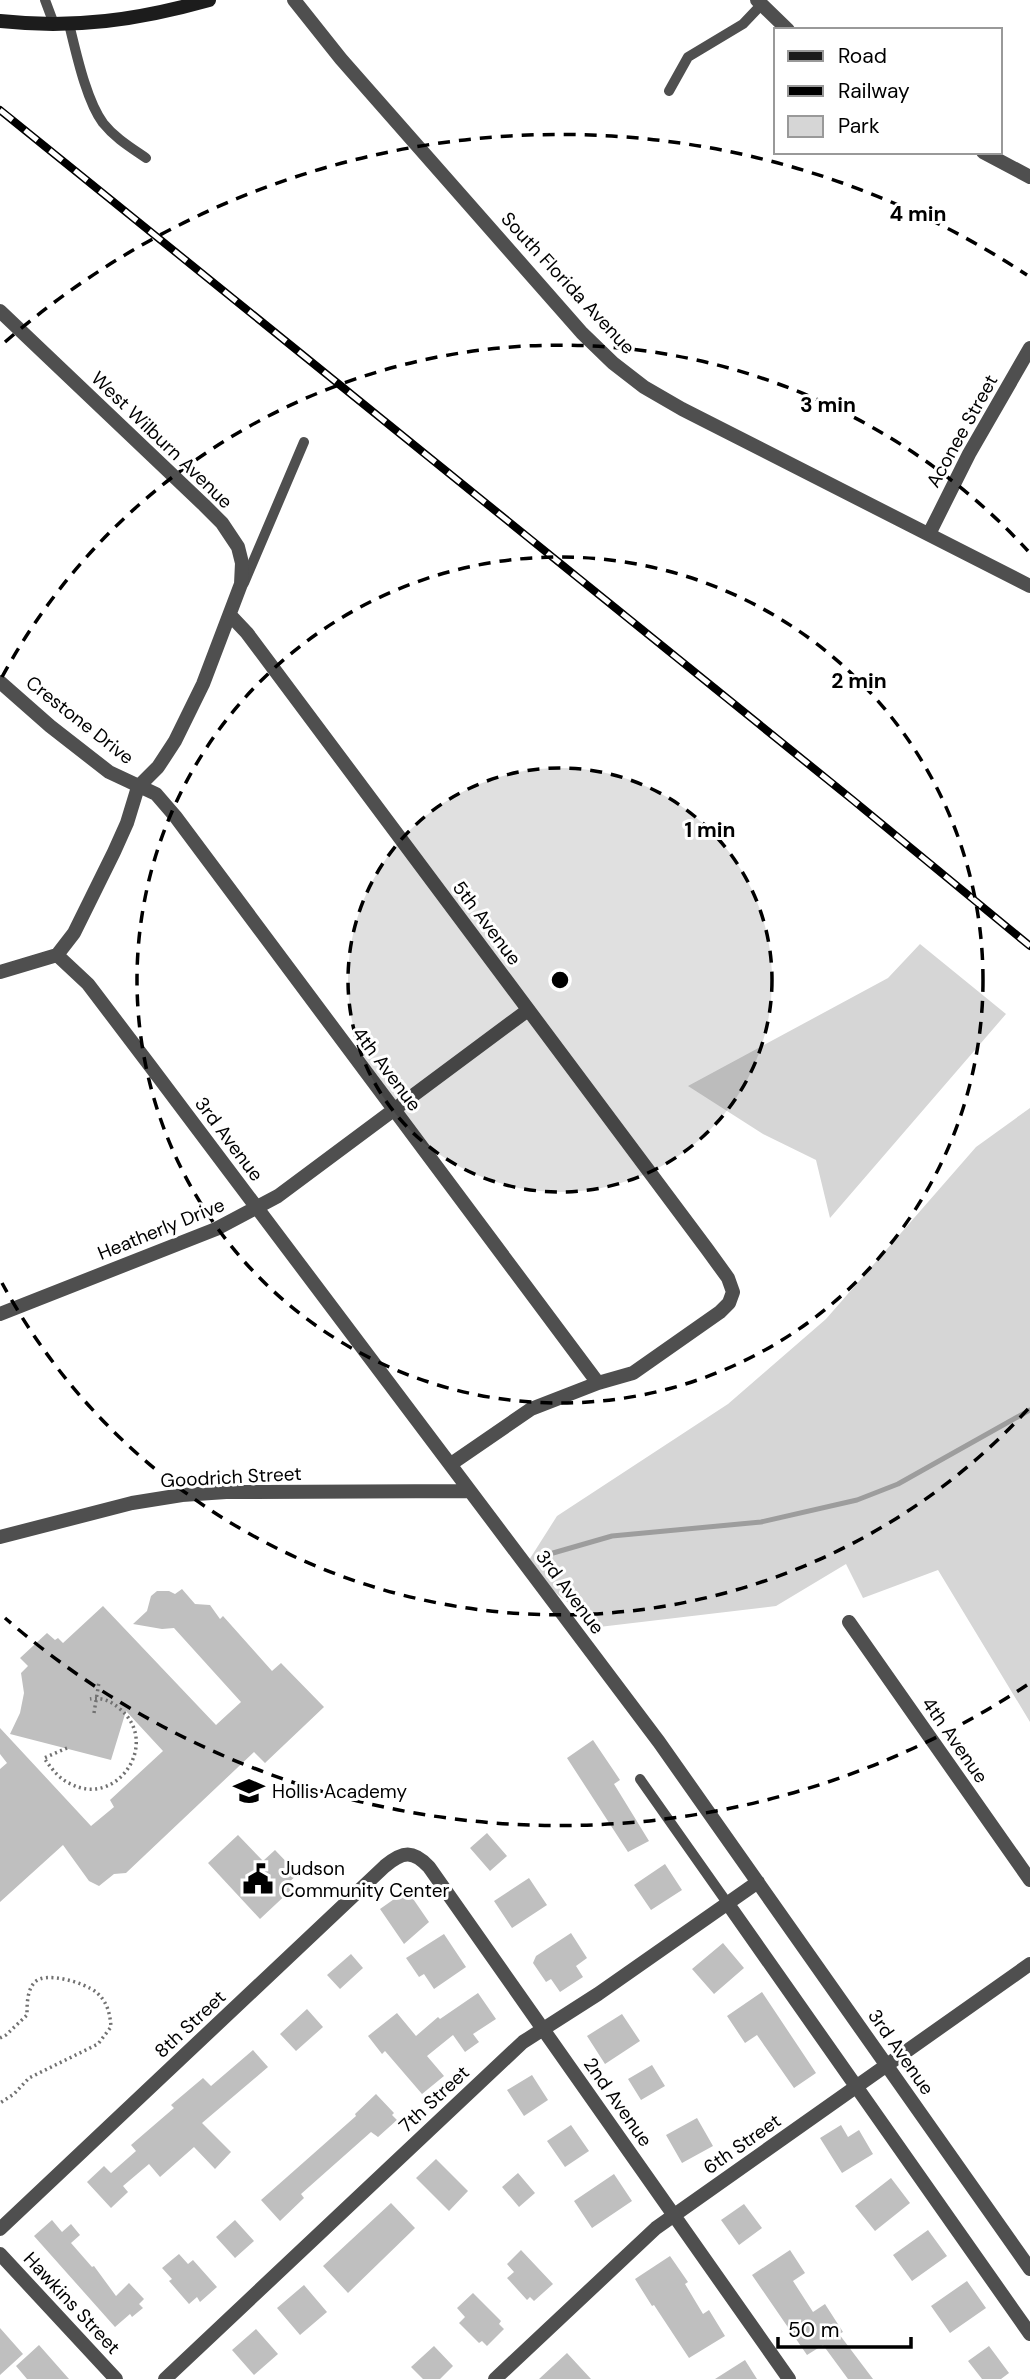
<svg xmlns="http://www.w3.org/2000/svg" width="1030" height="2379" font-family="'DM Sans',sans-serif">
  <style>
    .green { fill: #d6d6d6 }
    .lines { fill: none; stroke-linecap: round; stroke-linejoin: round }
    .stream { stroke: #9d9d9d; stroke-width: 5 }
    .building { fill: #bfbfbf }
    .path { stroke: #717171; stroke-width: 3.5; stroke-dasharray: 2 3.5; stroke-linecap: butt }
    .service { stroke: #4f4f4f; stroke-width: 10 }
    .minor { stroke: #4f4f4f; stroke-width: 14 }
    .secondary { stroke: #1c1c1c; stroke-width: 14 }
    .rail-casing { stroke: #000; stroke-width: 8 }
    .rail { stroke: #fff; stroke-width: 5; stroke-dasharray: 16; stroke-linecap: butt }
    .ring { fill: none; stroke: #000; stroke-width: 3.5; stroke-dasharray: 12 9 }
    .labels { text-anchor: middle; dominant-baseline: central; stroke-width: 6; stroke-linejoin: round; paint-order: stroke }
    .street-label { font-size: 19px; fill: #000; stroke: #fff }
    .poi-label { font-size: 19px; fill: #000; stroke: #fff; text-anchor: start }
    .centre { fill: #000; stroke: #fff; stroke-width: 3.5 }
    .ring-label { font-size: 21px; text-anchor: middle; font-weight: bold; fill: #000; stroke: #fff; stroke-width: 6; stroke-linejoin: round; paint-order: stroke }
  </style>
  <rect width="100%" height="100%" fill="#fff"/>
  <path class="green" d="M920 944 1006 1014 830 1218 816 1160 763 1134 688 1086 888 978Z
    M1030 1108V1722L938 1570 863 1598 846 1564 776 1606 599 1627 524 1568 557 1516 728 1404 826 1319 976 1147Z"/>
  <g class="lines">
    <path class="stream" d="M553 1553 612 1536 761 1522 857 1500 898 1484 1030 1410"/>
  </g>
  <path class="building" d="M182 1589 195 1604 210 1605 220 1619 223 1616 272 1671 281 1663 324 1707 265 1763 254 1752 126 1873 114 1874 99 1886 89 1881 63 1845 0 1902V1769L7 1763 0 1754V1728L91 1826 114 1807 110 1800 163 1751 126 1711 111 1760 10 1734 20 1713 24 1693 21 1673 28 1666 20 1658 47 1633 55 1640 58 1638 63 1643 103 1606 216 1725 241 1702 174 1628 162 1629 133 1624 147 1611 151 1596 157 1591H169L175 1594Z
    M593 1740 620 1780 614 1784 649 1841 628 1852 567 1758Z
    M487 1833 507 1856 490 1871 470 1848Z
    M238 1835 263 1861 275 1850 298 1874 287 1884 292 1889 260 1919 208 1863Z
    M665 1864 682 1890 651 1910 634 1885Z
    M529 1878 547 1905 512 1928 494 1901Z
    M407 1890 429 1922 404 1944 380 1909Z
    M571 1933 587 1958 576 1966 583 1977 560 1992 551 1979 546 1982 533 1963 536 1956Z
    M444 1934 466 1967 434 1989 424 1974 419 1977 406 1958Z
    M723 1943 744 1968 714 1994 692 1969Z
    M351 1954 363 1968 340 1989 327 1975Z
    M762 1992 816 2073 794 2088 757 2035 745 2043 727 2016Z
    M478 1993 496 2019 473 2034 479 2042 465 2052 453 2035 427 2056 444 2076 422 2094 385 2051 382 2054 368 2036 397 2013 416 2036 438 2017 440 2019Z
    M307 2009 323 2027 296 2051 280 2034Z
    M622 2014 640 2041 605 2064 587 2036Z
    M253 2050 268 2067 202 2123 231 2152 215 2169 194 2147 160 2177 149 2164 123 2186 128 2192 111 2208 87 2182 104 2166 111 2173 136 2151 131 2145 174 2108 171 2105 203 2078 211 2086Z
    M652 2065 665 2086 641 2100 628 2079Z
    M532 2075 548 2100 524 2116 507 2090Z
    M376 2094 394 2113 392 2115 397 2120 378 2137 371 2132 301 2194 304 2198 280 2221 261 2200 356 2116 355 2114Z
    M697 2118 713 2146 682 2163 666 2135Z
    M571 2125 589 2151 565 2167 547 2141Z
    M841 2125 848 2137 859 2130 873 2154 842 2173 820 2138Z
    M436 2159 468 2191 449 2211 416 2178Z
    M518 2173 535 2193 519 2207 502 2187Z
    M614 2174 632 2201 592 2228 574 2201Z
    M891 2178 910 2203 875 2231 855 2206Z
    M391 2203 415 2228 348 2293 323 2266Z
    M744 2204 762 2228 739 2245 721 2220Z
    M52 2220 62 2232 71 2224 80 2235 71 2243 92 2267 94 2266 116 2296 129 2283 144 2299 139 2304 143 2308 132 2317 130 2314 115 2327 34 2236Z
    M235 2220 254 2241 235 2258 216 2237Z
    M928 2230 947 2256 912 2281 893 2255Z
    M521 2250 553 2284 534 2301 530 2297 527 2300 507 2278 514 2272 507 2264Z
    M790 2250 805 2273 793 2281 813 2312 825 2304 843 2332 839 2334 873 2379H848L823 2345 807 2355 752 2275Z
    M179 2254 188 2264 193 2260 217 2287 200 2302 197 2297 189 2304 169 2281 172 2279 162 2268Z
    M670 2256 688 2282 685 2284 703 2314 709 2310 725 2336 689 2358 654 2305 652 2306 635 2279Z
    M967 2281 986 2308 950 2333 931 2306Z
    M304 2285 327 2312 300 2335 277 2308Z
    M473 2293 501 2321 499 2324 504 2329 487 2346 482 2341 479 2343 459 2323 465 2317 457 2308Z
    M0 2328 23 2354 0 2375Z
    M256 2329 278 2354 254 2375 232 2350Z
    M39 2345 69 2379H27L16 2366Z
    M434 2346 453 2366 440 2379H423L411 2367Z
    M989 2346 1009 2373 1001 2379H982L968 2361Z
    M567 2353 591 2379H539Z
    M745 2360 757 2379H715Z"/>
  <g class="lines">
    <path class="path" d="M94 1713 99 1682
      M67 1748 44 1758C51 1768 59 1779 71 1784 117 1808 161 1743 120 1709 111 1701 102 1697 90 1699
      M0 2038 6 2035 27 2015C27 2005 27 1991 34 1983 44 1970 85 1983 96 1992 107 2001 110 2013 111 2027L98 2044 29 2078 14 2094 0 2103"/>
    <path class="service" d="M45 0 54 24
      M69 24C76 52 86 100 103 123 115 138 130 147 146 158
      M669 91 688 57 743 24 762 4
      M244 583 304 442
      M640 1779 728 1904"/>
    <path class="minor" d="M294 0 341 59 582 333 613 363 644 387 682 409 1030 586
      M757 0 788 30
      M983 152 1030 177
      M0 311 204 505 222 523 238 547 242 563 241 584 203 684 175 741 158 767 138 787 127 823 114 852 74 933 57 955
      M929 534 969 454 1030 348
      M230 615 247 633 707 1249 728 1278 733 1292 729 1303 720 1312 633 1373 598 1383 531 1409 451 1464
      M0 682 50 726 109 772 156 794 175 816 598 1383
      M57 955 88 984 151 1067 659 1742 1030 2269
      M0 972 57 955
      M0 1314 216 1229 278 1196 528 1010
      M0 1537 132 1503 182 1495 226 1492 469 1491
      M849 1622 1030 1880
      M728 1904 1030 2334
      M0 2229 385 1866C403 1851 413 1850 429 1867L789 2379
      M0 2254 116 2379
      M165 2379 523 2042 598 1994 758 1882
      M495 2379 656 2228 1030 1964"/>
    <path class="secondary" d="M0 21C74 29 138 20 209 0"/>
    <g class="rail-casing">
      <path id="rail" d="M0 110 854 801 1030 946"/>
    </g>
    <use href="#rail" class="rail"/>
  </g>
  <circle cx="560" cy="980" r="212" fill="#000" fill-opacity=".12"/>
  <g class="ring">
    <circle cx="560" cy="980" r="212"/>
    <circle cx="560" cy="980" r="423"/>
    <path d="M1028 1409A635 635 0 0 1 2 1283M2 677A635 635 0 0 1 1028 551"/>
    <path d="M1027 1685A846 846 0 0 1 5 1618M5 342A846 846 0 0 1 1027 275"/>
  </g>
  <defs>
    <g id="school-bare" transform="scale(2.415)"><path d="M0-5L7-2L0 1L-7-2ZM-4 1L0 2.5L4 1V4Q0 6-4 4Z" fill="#000" stroke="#fff" stroke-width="2.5" paint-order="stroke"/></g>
    <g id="civic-bare" transform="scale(2.415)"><path d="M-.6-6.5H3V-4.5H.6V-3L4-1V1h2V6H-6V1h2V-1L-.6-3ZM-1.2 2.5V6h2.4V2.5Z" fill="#000" stroke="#fff" stroke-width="2.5" paint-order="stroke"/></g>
  </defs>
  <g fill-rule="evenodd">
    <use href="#school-bare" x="249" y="1791"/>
    <use href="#civic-bare" x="258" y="1879"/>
  </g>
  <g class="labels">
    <g class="street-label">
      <text transform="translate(568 283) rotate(47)">South Florida Avenue</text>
      <text transform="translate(962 431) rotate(-61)">Aconee Street</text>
      <text transform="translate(162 440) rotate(44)">West Wilburn Avenue</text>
      <text transform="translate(80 720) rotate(38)">Crestone Drive</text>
      <text transform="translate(487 923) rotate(53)">5th Avenue</text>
      <text transform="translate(387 1069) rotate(53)">4th Avenue</text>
      <text transform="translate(229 1139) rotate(53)">3rd Avenue</text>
      <text transform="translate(161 1229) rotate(-22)">Heatherly Drive</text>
      <text transform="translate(231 1477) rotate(-3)">Goodrich Street</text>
      <text transform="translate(570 1592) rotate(53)">3rd Avenue</text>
      <text transform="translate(955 1740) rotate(55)">4th Avenue</text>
      <text transform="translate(190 2024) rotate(-43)">8th Street</text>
      <text transform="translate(901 2052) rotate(55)">3rd Avenue</text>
      <text transform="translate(434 2099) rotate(-43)">7th Street</text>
      <text transform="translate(618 2102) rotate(55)">2nd Avenue</text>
      <text transform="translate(742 2144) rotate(-35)">6th Street</text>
      <text transform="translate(72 2303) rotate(47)">Hawkins Street</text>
    </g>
    <g class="poi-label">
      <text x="272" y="1791">Hollis Academy</text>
      <text x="281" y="1868">Judson<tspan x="281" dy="22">Community Center</tspan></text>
    </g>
  </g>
  <circle cx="560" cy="980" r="10" class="centre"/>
  <g class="ring-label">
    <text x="918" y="221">4 min</text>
    <text x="828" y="412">3 min</text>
    <text x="859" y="688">2 min</text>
    <text x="710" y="837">1 min</text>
  </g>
  <rect x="774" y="28" width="228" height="126" fill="#ffffff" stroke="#999999" stroke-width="2"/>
  <rect x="788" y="51" width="35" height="10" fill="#1c1c1c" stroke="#999999" stroke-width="2"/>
  <text x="838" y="63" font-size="21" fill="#000000">Road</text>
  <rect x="788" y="86" width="35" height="10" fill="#000000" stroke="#999999" stroke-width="2"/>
  <text x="838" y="98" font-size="21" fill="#000000">Railway</text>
  <rect x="788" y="116" width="35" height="21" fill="#d6d6d6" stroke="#999999" stroke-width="2"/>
  <text x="838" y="133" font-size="21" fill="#000000">Park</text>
  <path d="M778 2337v10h133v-10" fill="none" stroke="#000000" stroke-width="3.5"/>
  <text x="788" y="2337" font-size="21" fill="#000000" stroke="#ffffff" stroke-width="5" paint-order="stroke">50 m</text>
</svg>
